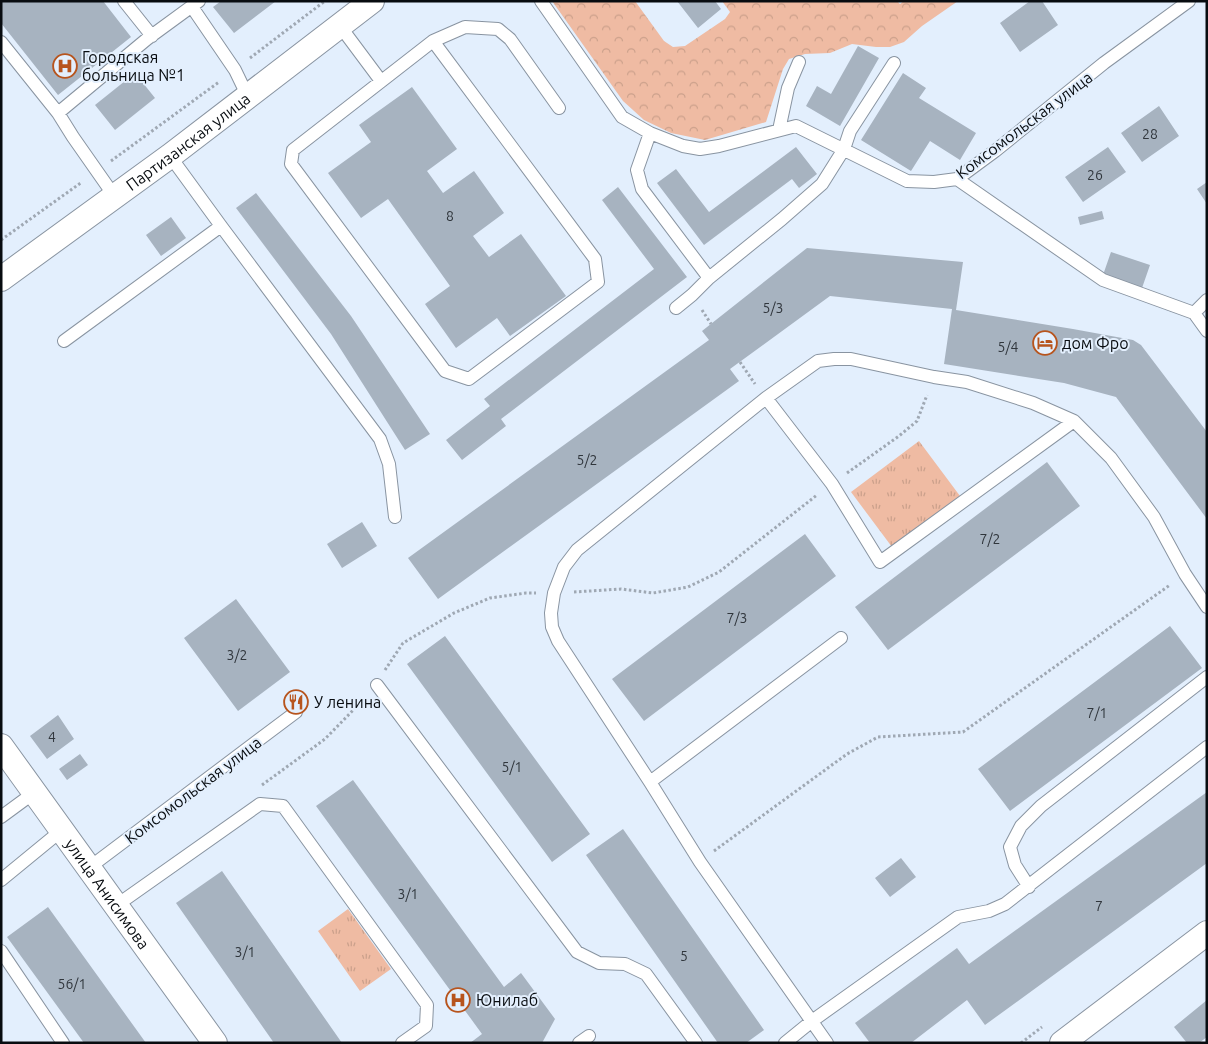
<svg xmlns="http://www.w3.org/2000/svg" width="1208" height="1044" font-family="Ubuntu,sans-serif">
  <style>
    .forest { fill: url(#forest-crowns) }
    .park { fill: url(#park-tufts) }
    .building { fill: #a7b3c0 }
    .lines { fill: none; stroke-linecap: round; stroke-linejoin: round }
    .service-casing { stroke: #8994a1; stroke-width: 14 }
    .minor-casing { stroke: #8994a1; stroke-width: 26 }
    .path { stroke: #9fa8b3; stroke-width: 3; stroke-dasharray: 2.5 2.5; stroke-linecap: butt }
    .service { stroke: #fff; stroke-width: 12 }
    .minor { stroke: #fff; stroke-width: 24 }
    .labels { text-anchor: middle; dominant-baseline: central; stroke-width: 4; stroke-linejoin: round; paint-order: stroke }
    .number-label { font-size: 14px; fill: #30363c }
    .poi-label { font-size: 16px; fill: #080c10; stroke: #e3effd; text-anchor: start }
    .street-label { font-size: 16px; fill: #080c10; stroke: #e3effd }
  </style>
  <defs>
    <pattern id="forest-crowns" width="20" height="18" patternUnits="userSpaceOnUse" patternTransform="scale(1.25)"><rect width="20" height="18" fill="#efbba3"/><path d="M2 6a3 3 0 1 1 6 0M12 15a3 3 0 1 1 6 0" fill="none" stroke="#cba08b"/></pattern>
    <pattern id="park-tufts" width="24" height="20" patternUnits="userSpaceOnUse" patternTransform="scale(1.25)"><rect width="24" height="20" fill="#efbba3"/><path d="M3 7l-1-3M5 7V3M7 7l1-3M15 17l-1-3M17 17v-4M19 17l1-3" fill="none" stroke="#cba08b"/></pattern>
  </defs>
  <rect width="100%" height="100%" fill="#e3effd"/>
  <path class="forest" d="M552 1H635L664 41 673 47 685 46 725 19 730 12 722 1H897L900 4 904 1H958L922 26 904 42 890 47H876L852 44 830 53 805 54 789 59 783 69 766 122 705 140 671 133 644 120 623 101Z"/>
  <path class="park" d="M919 441 960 496 892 547 851 492Z
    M348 909 391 969 360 991 318 931Z"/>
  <path class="building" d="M1 1H103L131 37 58 95 1 23Z
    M221 1H276L234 33 213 7Z
    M677 1H715L721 9 698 28Z
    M1030 1H1042L1058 25 1020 52 1000 23Z
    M858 46 879 58 840 126 806 106 817 86 831 94Z
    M135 73 155 98 115 130 95 105Z
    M903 73 926 88 919 98 976 133 960 160 930 141 911 171 861 140Z
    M412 87 457 149 427 171 443 193 474 171 504 213 473 236 489 257 521 234 566 296 510 336 497 318 456 348 425 304 450 286 388 199 361 218 328 173 371 142 359 125Z
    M1159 106 1179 136 1142 162 1121 133Z
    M796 147 817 174 799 188 792 179 704 245 657 183 676 169 709 212Z
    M1108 147 1126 172 1083 202 1065 177Z
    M1207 182V204L1197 189Z
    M618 187 687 277 501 419 506 426 462 460 446 440 490 406 484 399 654 269 602 200Z
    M256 193 351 316 430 434 405 450 331 334 236 208Z
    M1102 211 1104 219 1080 225 1078 217Z
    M171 217 186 238 161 256 146 235Z
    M807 248 963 262 956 310 1073 329 1133 340 1141 345 1207 432V519L1116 397 1064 383 944 364 952 309 830 296 730 369 739 381 438 599 408 558 709 340 702 331Z
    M1111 252 1150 265 1142 288 1103 275Z
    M1047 462 1080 506 888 650 855 607Z
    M362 522 377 546 342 568 327 544Z
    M805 534 836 576 644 721 612 679Z
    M236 599 290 672 238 711 184 638Z
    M1170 626 1202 668 1010 811 978 769Z
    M445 636 590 834 552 862 407 664Z
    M58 715 74 739 47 759 30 736Z
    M80 754 88 765 67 780 59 769Z
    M353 780 504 987 521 973 555 1019 542 1043H470L482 1034 316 806Z
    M1207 792V863L985 1025 967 1000 911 1043H870L855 1023 957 948 969 964Z
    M623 829 764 1030 746 1043H718L586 855Z
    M901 858 916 877 890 897 875 878Z
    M222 871 342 1043H274L176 903Z
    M48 907 146 1043H84L7 937Z
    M1207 1000V1037L1199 1043H1187L1174 1027Z"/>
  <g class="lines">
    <g class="service-casing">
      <path id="service" d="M124 1 152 36
        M541 1 622 117 650 133 683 146 700 149 719 146 796 126 907 181 934 182 957 179 995 151 1104 63 1189 1
        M192 7 235 70 248 97
        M340 26 381 81
        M433 41 595 259 598 282 469 379 445 371 291 164 293 150Z
        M433 41 465 27 498 29 510 39 559 108
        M1 42 58 113 73 137 115 197
        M58 113 147 39 199 1
        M779 130 788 88 799 62
        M650 133 637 170 642 189 709 278
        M170 156 221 226 380 439 389 464 395 517
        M957 179 1103 280 1194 313
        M1207 300 1194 313 1207 331
        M676 308 692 295 709 278 782 219 822 184 844 149 850 131 894 63
        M64 341 221 226
        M766 398 832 484 880 562 1074 421
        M377 685 577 952 599 963 625 964 646 974 696 1043
        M650 782 841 638
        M1 817 35 792
        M90 867 296 712
        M1 880 62 830
        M1029 887 1015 865 1010 847 1021 826 1041 806 1207 677
        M117 905 260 804 283 806 427 1005 426 1026 402 1043
        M1 951 63 1043
        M579 1043 589 1036
        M785 1043 812 1021 958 917 989 911 1005 904 1207 747
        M827 1043 700 862 650 782 558 641 552 627 551 613 554 593 564 567 577 550 766 398 818 361 834 359H851L934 377 967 382 1033 403 1074 421 1111 458 1154 517 1185 574 1207 607"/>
    </g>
    <g class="minor-casing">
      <g id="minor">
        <path id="s1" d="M1 279 170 156 372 1"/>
        <path id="s2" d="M1 746 215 1043"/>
        <path d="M1062 1043 1207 933"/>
      </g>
    </g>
    <path class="path" d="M250 58 325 1
      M111 161 219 82
      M1 240 82 182
      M702 310 711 324
      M740 362 755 384
      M847 473 899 436 917 421 927 395
      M574 592 621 589 653 593 688 587 719 572 817 495
      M385 670 403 643 454 613 490 598 526 593H536
      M262 785 325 739 364 699
      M714 851 847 754 878 737 963 732 1170 585
      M1021 1043 1042 1027"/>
    <use href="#service" class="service"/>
    <use href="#minor" class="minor"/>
  </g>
  <defs>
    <g id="hospital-ring" transform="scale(1.25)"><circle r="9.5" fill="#e3effd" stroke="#b7541d" stroke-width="1.5"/><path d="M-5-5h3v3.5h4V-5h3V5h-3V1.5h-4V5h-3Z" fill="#b7541d"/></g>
    <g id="hotel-ring" transform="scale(1.25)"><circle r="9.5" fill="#e3effd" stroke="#b7541d" stroke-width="1.5"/><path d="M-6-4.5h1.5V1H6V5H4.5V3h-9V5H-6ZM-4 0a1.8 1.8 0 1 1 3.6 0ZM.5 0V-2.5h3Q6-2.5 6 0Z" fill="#b7541d"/></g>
    <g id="restaurant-ring" transform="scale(1.25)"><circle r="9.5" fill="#e3effd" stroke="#b7541d" stroke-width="1.5"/><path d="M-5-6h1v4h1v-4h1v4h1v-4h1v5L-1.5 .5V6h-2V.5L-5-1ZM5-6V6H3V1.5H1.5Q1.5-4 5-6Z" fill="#b7541d"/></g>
  </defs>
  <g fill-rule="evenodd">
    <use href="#hospital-ring" x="65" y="66"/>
    <use href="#hotel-ring" x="1045" y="343"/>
    <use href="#restaurant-ring" x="296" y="702"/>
    <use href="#hospital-ring" x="458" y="1000"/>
  </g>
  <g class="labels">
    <g class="number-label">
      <text x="1150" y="134">28</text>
      <text x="1095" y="175">26</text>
      <text x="450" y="216">8</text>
      <text x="773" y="308">5/3</text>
      <text x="1008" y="347">5/4</text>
      <text x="587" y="460">5/2</text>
      <text x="990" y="539">7/2</text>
      <text x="737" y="618">7/3</text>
      <text x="237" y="655">3/2</text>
      <text x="1097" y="713">7/1</text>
      <text x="52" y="737">4</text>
      <text x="512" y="767">5/1</text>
      <text x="408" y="894">3/1</text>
      <text x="1099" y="906">7</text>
      <text x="245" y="952">3/1</text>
      <text x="684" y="956">5</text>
      <text x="72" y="984">56/1</text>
    </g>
    <g class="poi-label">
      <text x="82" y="57">Городская<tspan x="82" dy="18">больница №1</tspan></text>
      <text x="1062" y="343">дом Фро</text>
      <text x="314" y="702">У ленина</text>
      <text x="476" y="1000">Юнилаб</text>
    </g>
    <g class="street-label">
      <text transform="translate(1024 125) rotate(-37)">Комсомольская улица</text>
      <text stroke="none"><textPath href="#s1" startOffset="232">Партизанская улица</textPath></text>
      <text transform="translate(193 790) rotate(-37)">Комсомольская улица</text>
      <text stroke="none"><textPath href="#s2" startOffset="182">улица Анисимова</textPath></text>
    </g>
  </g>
  <rect width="1208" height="1044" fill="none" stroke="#080c10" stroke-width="5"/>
</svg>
